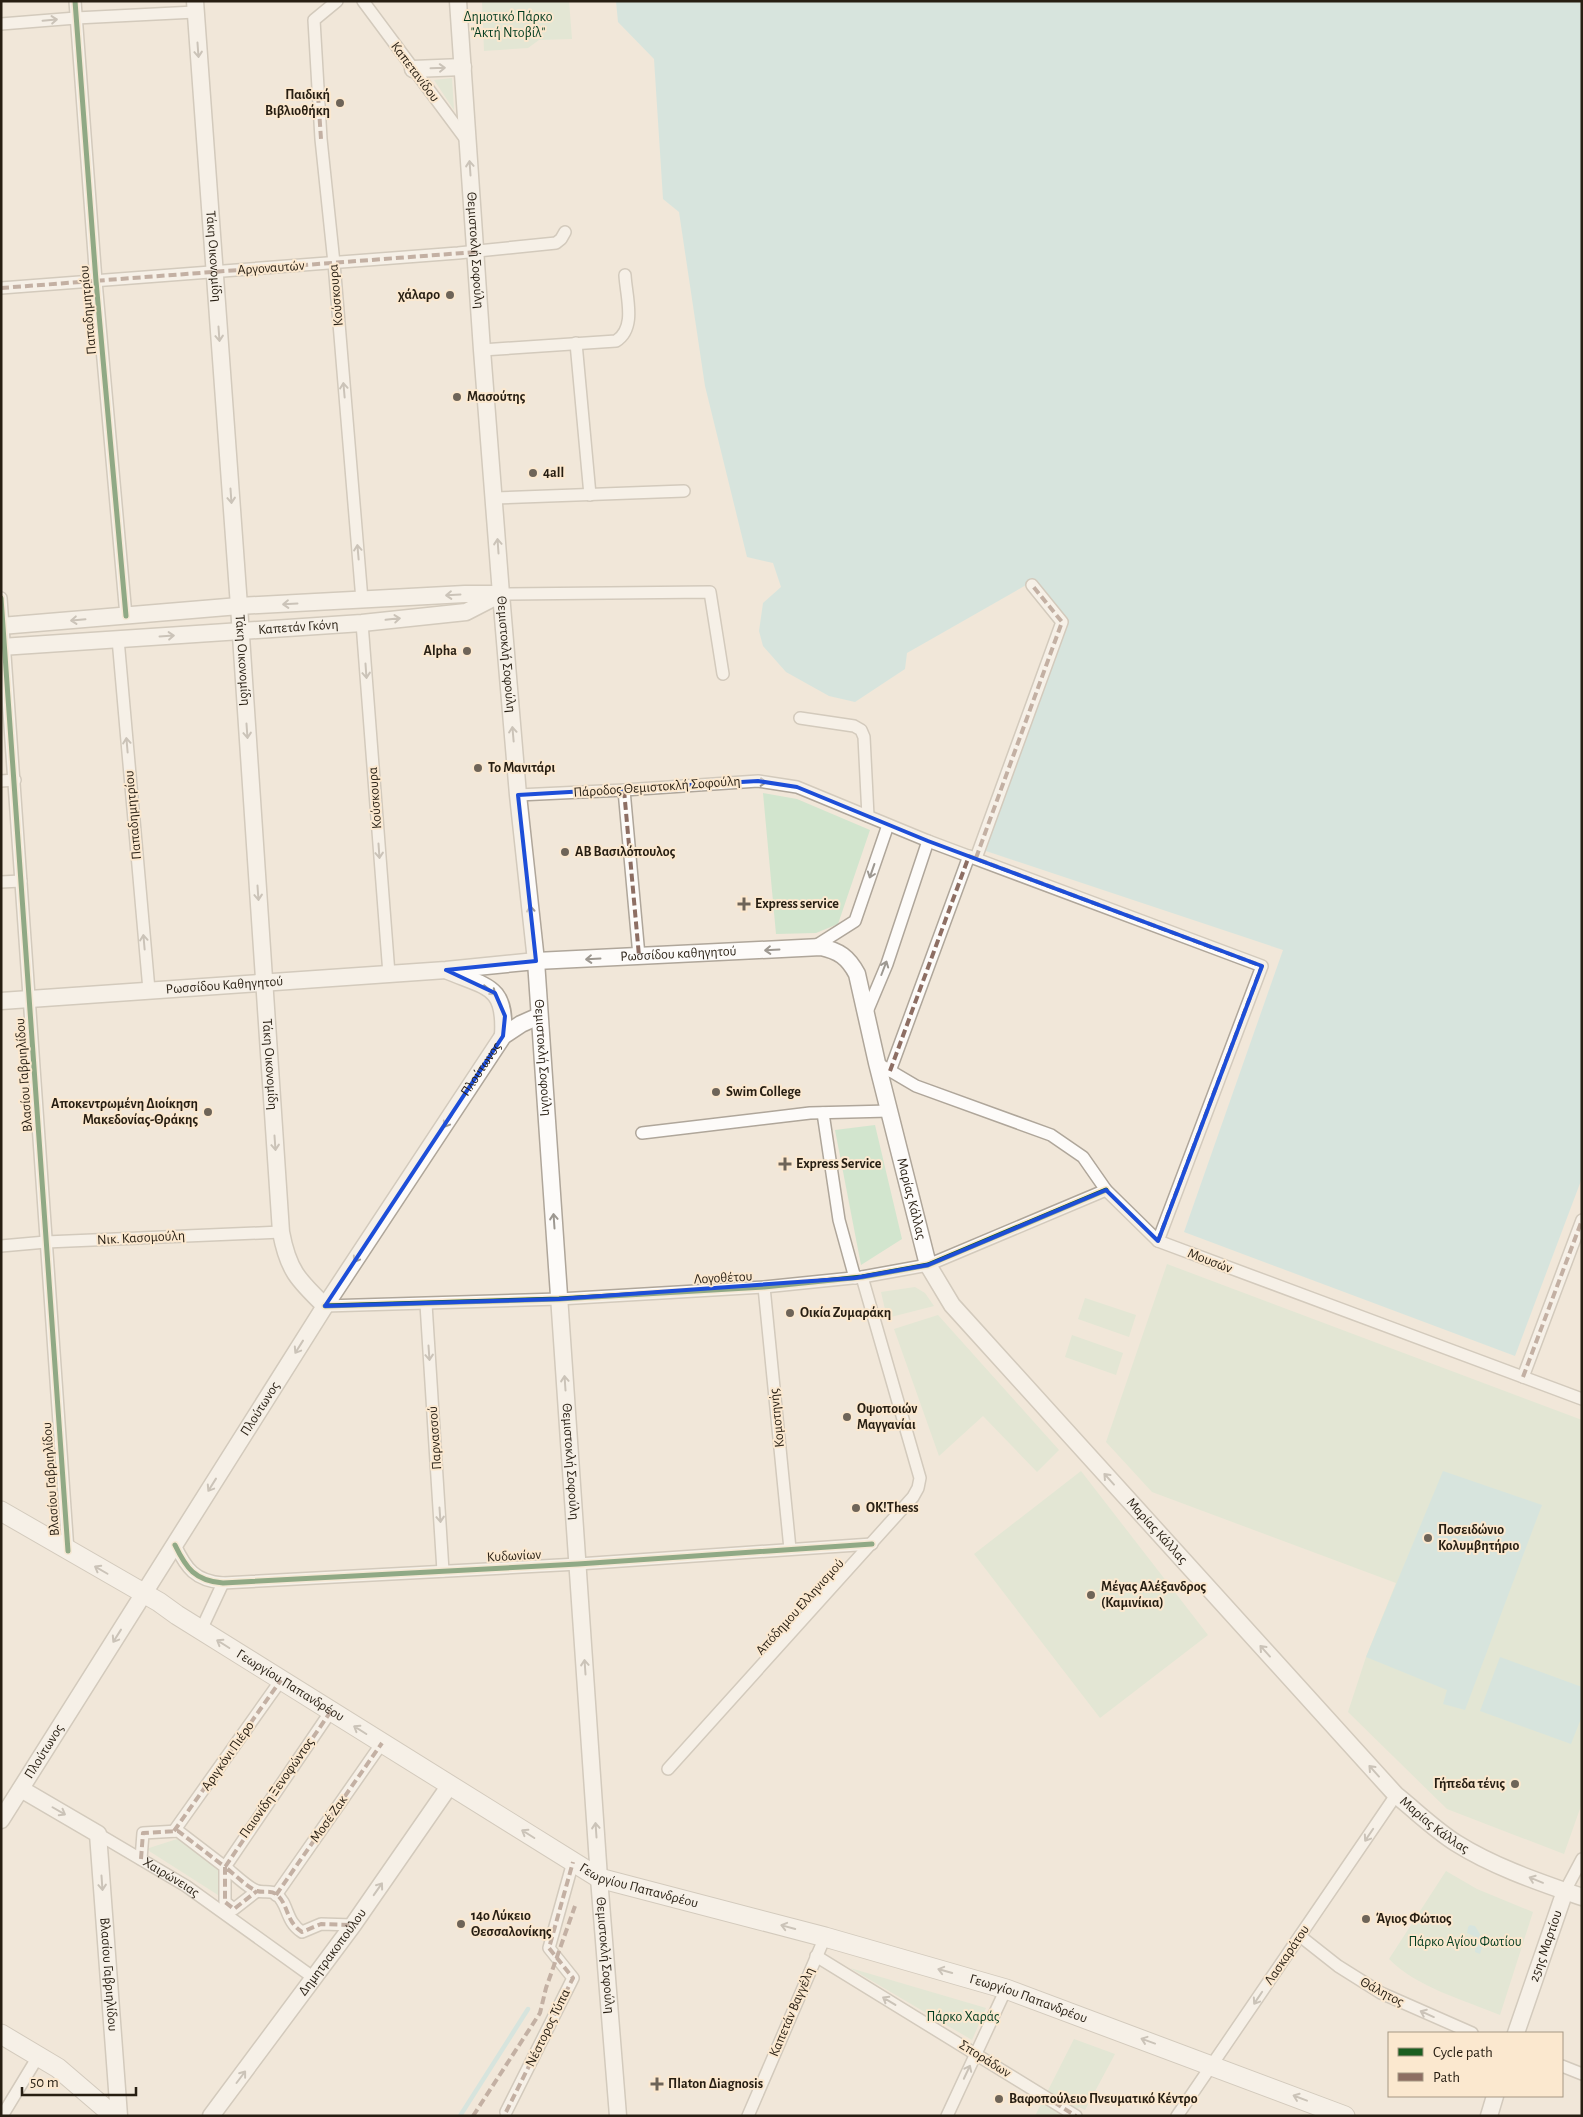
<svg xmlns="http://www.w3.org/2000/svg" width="1583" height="2117" font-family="'Alegreya Sans',sans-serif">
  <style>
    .green { fill: #d2e5ce }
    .water { fill: #b8e1e3 }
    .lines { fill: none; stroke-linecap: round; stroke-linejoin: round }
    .stream { stroke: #b8e1e3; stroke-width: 4.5 }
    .street-casing { stroke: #afa69a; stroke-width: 14 }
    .secondary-casing { stroke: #afa69a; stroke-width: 19 }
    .primary-casing { stroke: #afa69a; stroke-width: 21 }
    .street { stroke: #fdfbf9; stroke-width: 11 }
    .secondary { stroke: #fdfbf9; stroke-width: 16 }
    .primary { stroke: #fdfbf9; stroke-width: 19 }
    .quiet { stroke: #8d6e63; stroke-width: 4; stroke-dasharray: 8 4; stroke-linecap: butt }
    .cycleway-casing { stroke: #fbe8cf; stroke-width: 8 }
    .cycleway { stroke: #1b5e20; stroke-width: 5 }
    .oneway { stroke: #9d9891 }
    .marked { fill: none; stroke: #1d4ed8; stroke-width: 4; stroke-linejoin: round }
    .poi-dot { fill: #6e6458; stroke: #fbe8cf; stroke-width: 2 }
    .labels { text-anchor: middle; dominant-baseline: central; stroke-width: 4; stroke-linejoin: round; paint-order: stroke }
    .park-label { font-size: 14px; fill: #013b1e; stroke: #fbe8cf }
    .street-label { font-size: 14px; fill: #271e12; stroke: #fbe8cf }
    .poi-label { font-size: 14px; font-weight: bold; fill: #271e12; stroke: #fbe8cf; text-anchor: start }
  </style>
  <rect width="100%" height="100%" fill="#f1e7d9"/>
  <path class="green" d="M482 1H569L572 39 539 40 528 48 484 51Z
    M452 78 454 110 434 80Z
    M763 793 797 799 870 830 838 924 816 933 776 934Z
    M875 1125 902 1239 861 1265 835 1130Z
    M1167 1264 1582 1420V1803L1564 1854 1447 1809 1348 1712 1366 1657 1396 1583 1152 1492 1106 1442Z
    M915 1287 925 1293 934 1306 887 1318 881 1292Z
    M1085 1298 1136 1315 1129 1337 1078 1319Z
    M938 1315 1059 1450 1037 1472 983 1416 939 1456 894 1329Z
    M1072 1335 1123 1353 1116 1375 1065 1357Z
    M1081 1471 1208 1635 1100 1718 974 1554Z
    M177 1839 220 1868 218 1895 146 1849Z
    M1446 1871 1477 1889 1533 1912 1500 2015C1464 2000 1416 1987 1389 1959Z
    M850 1968 986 2008 972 2040Z
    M1074 2039 1115 2054 1085 2110 1079 2107 1074 2116H1035Z"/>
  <path class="water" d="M616 1H1582V1178L1515 1356 1184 1232 1283 950 977 848 1065 625 1035 580 907 653 905 669 855 702 829 696 786 672 763 646 759 631 763 603 781 587 773 563 747 557 705 386 679 212 663 199 654 59 618 22Z
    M1443 1471 1542 1505 1465 1710 1443 1704 1447 1690 1366 1657Z
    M1500 1657 1582 1687V1716L1571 1744 1480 1711Z
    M1470 1925 1475 1926 1484 1941 1480 1954 1475 1952 1476 1937 1467 1933 1468 1927Z"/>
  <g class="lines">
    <path class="stream" d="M460 2116 528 2009"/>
    <g class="street-casing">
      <g id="street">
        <path d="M75 1 96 281 126 616"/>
        <path d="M337 1 314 20 321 139 334 263 362 600"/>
        <path d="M363 1 467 141"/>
        <path d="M1 24 76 18 195 12"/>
        <path d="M1 288 458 253 556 243 561 239 565 232"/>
        <path d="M576 343 590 495"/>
        <path d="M482 350 616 341C637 328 626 296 625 275"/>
        <path d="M495 498 684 491"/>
        <path d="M501 594 710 592 723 674"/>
        <path d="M1 598 68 1551"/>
        <path d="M362 623 389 974"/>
        <path d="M118 639 149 990"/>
        <path d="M800 718 854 726 861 730 864 737 868 816"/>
        <path d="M1 781 15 780"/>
        <path d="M624 790 639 956"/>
        <path d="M518 795 624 790 758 781 797 787 928 841 1262 966 1158 1241"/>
        <path d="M976 858 1062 622 1032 585"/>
        <path d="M1 882 21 881"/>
        <path d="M814 947 855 921 888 825"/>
        <path d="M866 1014 887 964 928 841"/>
        <path d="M877 1063 916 1086 1051 1135 1083 1157 1106 1190 1158 1241 1582 1399"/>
        <path d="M890 1071 969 856"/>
        <path d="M823 1113 839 1220 855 1278"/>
        <path d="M642 1133 810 1113 889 1111"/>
        <path d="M1 1246 46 1242 281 1232"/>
        <path d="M764 1287 790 1549"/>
        <path d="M426 1304 443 1571"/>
        <path d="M325 1306 559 1299 764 1287 862 1277 928 1265 1106 1190"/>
        <path d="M1523 1377 1582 1220"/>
        <path d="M175 1545C186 1568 195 1581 223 1583L578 1564 872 1544"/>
        <path d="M201 1630 223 1583"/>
        <path d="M331 1711 225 1867C233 1873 248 1888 257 1891 263 1893 270 1890 276 1894 289 1904 285 1921 302 1932L321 1924 353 1925"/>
        <path d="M668 1769 913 1497 918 1488 920 1478 862 1277"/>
        <path d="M174 1831 281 1680"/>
        <path id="s1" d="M98 1834 186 1886 314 1978"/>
        <path d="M141 1859 143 1833 178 1831 225 1867V1902L234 1909 257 1891"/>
        <path d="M1565 1891 1582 1859"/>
        <path d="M276 1895 382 1743"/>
        <path d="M1300 1936 1338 1966 1381 1993 1472 2033"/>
        <path d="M816 1956 1076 2116"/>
        <path d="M1562 2066 1582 2074"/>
        <path d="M506 2112 573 1978 549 1948 573 1862"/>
        <path d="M2 2116 39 2055"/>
        <path d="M748 2116 825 1937"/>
        <path d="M947 2116 1006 1989"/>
        <path d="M1177 2116 1396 1795"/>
      </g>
    </g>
    <g class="secondary-casing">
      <g id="secondary">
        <path id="s2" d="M195 1 239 606 281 1232C288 1270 298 1280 325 1306"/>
        <path id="s3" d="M458 1 482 350 501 594 518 795 536 961 599 1878 618 2116"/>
        <path d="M413 69 463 67"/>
        <path d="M1 626 239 606 465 594H496"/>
        <path id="s4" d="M1 647 362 623 466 612 501 594"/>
        <path d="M448 971C489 988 506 986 503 1036"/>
        <path id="s5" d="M1 1001 446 970 536 961 821 947C839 951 848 957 857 974L877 1063 928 1265 952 1305 1396 1795C1416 1811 1434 1829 1456 1843 1494 1867 1539 1882 1582 1897"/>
        <path id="s6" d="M21 1789 98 1834 119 2116"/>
        <path id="s7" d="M1 1820 325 1306 503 1036 521 1024 539 1016"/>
        <path id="s8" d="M1516 2033 1565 1891"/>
        <path id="s9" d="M211 2116 353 1925 450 1785"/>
        <path d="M1489 2116 1495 2096"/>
      </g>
    </g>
    <g class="primary-casing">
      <g id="primary">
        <path id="s10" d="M1 1511 159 1602 177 1615 599 1878 825 1937 1006 1989 1345 2116"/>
        <path d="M1 2034 58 2068 114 2116"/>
      </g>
    </g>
    <use href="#street" class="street"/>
    <use href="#secondary" class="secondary"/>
    <use href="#primary" class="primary"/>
    <path class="quiet" d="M318 95 321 139
      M1 288 476 252
      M624 790 639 956
      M976 858 1062 622 1032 585
      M890 1071 969 856 1262 966 1158 1241
      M1523 1377 1582 1220
      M331 1711 225 1867C233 1873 248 1888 257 1891 263 1893 270 1890 276 1894 289 1904 285 1921 302 1932L321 1924 353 1925
      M174 1831 281 1680
      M141 1859 143 1833 178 1831 225 1867V1902L234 1909 257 1891
      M276 1895 382 1743
      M1044 2096 1076 2116
      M506 2112 573 1978 549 1948 573 1862
      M473 2116 540 2013 546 1988 575 1906"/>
    <g class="cycleway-casing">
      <path id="cycleway" d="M75 1 96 281 126 616
        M1 598 68 1551
        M325 1306 559 1299 764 1287 862 1277 928 1265 1106 1190
        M175 1545C186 1568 195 1581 223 1583L578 1564 872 1544"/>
    </g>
    <use href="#cycleway" class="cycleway"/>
  </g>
  <defs><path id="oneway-shaft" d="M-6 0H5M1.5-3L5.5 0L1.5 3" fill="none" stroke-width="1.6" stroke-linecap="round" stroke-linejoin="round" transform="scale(1.25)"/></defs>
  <g class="oneway">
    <use href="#oneway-shaft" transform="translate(50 20) rotate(-5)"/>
    <use href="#oneway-shaft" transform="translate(198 50) rotate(86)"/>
    <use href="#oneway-shaft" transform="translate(438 68) rotate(-2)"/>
    <use href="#oneway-shaft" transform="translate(470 168) rotate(-94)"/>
    <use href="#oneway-shaft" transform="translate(219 334) rotate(86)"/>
    <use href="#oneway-shaft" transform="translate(344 390) rotate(-95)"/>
    <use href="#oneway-shaft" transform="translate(231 496) rotate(86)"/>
    <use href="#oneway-shaft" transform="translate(498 546) rotate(-94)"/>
    <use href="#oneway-shaft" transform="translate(358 552) rotate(-95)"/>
    <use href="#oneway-shaft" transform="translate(453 595) rotate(177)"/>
    <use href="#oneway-shaft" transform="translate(290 604) rotate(177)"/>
    <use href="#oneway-shaft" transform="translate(393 619) rotate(-6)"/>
    <use href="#oneway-shaft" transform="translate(78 620) rotate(175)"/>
    <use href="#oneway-shaft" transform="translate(167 636) rotate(-4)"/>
    <use href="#oneway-shaft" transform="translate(366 671) rotate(86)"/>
    <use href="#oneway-shaft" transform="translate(247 731) rotate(86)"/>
    <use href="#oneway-shaft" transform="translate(513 734) rotate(-95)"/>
    <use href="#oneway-shaft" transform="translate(127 745) rotate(-95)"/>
    <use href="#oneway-shaft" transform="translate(759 782) rotate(3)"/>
    <use href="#oneway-shaft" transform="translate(379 851) rotate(86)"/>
    <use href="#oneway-shaft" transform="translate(872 871) rotate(109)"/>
    <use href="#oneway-shaft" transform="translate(258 893) rotate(86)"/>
    <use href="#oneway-shaft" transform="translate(531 913) rotate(-96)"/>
    <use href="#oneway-shaft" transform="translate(144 942) rotate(-95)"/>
    <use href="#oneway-shaft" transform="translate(772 950) rotate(177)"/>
    <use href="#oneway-shaft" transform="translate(593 959) rotate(177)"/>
    <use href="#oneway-shaft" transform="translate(884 968) rotate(-69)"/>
    <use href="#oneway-shaft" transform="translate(490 990) rotate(38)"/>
    <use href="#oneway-shaft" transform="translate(448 1121) rotate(123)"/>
    <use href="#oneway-shaft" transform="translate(275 1143) rotate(86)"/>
    <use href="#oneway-shaft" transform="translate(554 1221) rotate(-94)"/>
    <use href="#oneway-shaft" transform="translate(358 1256) rotate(123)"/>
    <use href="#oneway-shaft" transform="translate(299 1347) rotate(122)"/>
    <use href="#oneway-shaft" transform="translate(429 1353) rotate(86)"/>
    <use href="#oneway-shaft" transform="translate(565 1383) rotate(-94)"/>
    <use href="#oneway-shaft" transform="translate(1109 1479) rotate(-132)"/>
    <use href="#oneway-shaft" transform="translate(212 1485) rotate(122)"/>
    <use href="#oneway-shaft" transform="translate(440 1515) rotate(86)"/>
    <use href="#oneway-shaft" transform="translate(101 1570) rotate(-150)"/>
    <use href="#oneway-shaft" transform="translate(117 1636) rotate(122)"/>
    <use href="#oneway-shaft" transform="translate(223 1644) rotate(-148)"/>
    <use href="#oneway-shaft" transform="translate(1265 1651) rotate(-132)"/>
    <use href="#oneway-shaft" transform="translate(585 1667) rotate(-94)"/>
    <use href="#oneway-shaft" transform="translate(360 1730) rotate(-148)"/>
    <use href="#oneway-shaft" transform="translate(1374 1771) rotate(-132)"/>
    <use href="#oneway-shaft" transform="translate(59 1811) rotate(30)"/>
    <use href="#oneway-shaft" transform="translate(596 1830) rotate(-94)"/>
    <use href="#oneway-shaft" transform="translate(528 1834) rotate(-148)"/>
    <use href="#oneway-shaft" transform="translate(1369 1835) rotate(124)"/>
    <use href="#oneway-shaft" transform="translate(1536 1880) rotate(-158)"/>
    <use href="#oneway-shaft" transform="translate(102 1883) rotate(86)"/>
    <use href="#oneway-shaft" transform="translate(378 1889) rotate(-55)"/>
    <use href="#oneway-shaft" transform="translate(788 1927) rotate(-165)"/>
    <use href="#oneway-shaft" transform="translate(945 1971) rotate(-164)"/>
    <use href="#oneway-shaft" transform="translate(1258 1998) rotate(124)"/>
    <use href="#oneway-shaft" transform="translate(889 2001) rotate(-149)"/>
    <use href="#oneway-shaft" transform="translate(1427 2014) rotate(-156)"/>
    <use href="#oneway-shaft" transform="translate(1148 2041) rotate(-160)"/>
    <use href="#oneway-shaft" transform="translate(967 2072) rotate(-65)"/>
    <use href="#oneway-shaft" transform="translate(241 2077) rotate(-53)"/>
    <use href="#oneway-shaft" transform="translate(1300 2098) rotate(-159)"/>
  </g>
  <path d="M0 0H1583V2117H0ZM758 781 797 787 928 841 1262 966 1158 1241 1106 1190 928 1265 855 1278 559 1299 325 1306 503 1036 505 1016 495 993 446 970 536 961 518 795Z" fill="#f1e7d9" fill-opacity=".55" fill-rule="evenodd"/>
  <path class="marked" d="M758 781 797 787 928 841 1262 966 1158 1241 1106 1190 928 1265 855 1278 559 1299 325 1306 503 1036 505 1016 495 993 446 970 536 961 518 795Z"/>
  <g class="poi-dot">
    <circle cx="340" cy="103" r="5"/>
    <circle cx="450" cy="295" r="5"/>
    <circle cx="457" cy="397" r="5"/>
    <circle cx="533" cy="473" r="5"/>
    <circle cx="467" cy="651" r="5"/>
    <circle cx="478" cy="768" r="5"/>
    <circle cx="565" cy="852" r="5"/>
    <path d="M741.5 896.5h5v5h5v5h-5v5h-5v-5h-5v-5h5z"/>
    <circle cx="716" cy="1092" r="5"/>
    <circle cx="208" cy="1112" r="5"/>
    <path d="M782.5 1156.5h5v5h5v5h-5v5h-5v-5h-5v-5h5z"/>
    <circle cx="790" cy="1313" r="5"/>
    <circle cx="847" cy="1417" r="5"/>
    <circle cx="856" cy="1508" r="5"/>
    <circle cx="1428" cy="1538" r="5"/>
    <circle cx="1091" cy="1595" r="5"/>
    <circle cx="1515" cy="1784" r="5"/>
    <circle cx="1366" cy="1919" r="5"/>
    <circle cx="461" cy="1924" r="5"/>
    <path d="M654.5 2076.5h5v5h5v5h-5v5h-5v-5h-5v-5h5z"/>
    <circle cx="999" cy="2099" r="5"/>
  </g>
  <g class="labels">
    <g class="park-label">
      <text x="508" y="17">Δημοτικό Πάρκο<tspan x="508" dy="16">"Ακτή Ντοβίλ"</tspan></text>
      <text x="1465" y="1942">Πάρκο Αγίου Φωτίου</text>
      <text x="963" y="2017">Πάρκο Χαράς</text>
    </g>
    <g class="street-label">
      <text transform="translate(415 72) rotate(53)">Καπετανίδου</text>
      <text stroke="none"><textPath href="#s3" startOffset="250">Θεμιστοκλή Σοφούλη</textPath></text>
      <text stroke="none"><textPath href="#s2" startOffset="256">Τάκη Οικονομίδη</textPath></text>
      <text transform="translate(271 268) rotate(-4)">Αργοναυτών</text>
      <text transform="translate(336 295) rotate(-95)">Κούσκουρα</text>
      <text transform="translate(88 310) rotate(-95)">Παπαδημητρίου</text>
      <text stroke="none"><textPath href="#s4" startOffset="298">Καπετάν Γκόνη</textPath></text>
      <text stroke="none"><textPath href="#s3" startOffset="655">Θεμιστοκλή Σοφούλη</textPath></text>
      <text stroke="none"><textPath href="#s2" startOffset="661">Τάκη Οικονομίδη</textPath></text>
      <text transform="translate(657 787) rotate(-4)">Πάροδος Θεμιστοκλή Σοφούλη</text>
      <text transform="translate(375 798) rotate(-94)">Κούσκουρα</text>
      <text transform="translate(133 815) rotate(-95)">Παπαδημητρίου</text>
      <text stroke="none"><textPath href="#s5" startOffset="679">Ρωσσίδου καθηγητού</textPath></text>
      <text stroke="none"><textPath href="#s5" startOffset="224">Ρωσσίδου Καθηγητού</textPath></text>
      <text stroke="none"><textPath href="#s3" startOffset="1060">Θεμιστοκλή Σοφούλη</textPath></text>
      <text stroke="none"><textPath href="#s2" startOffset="1066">Τάκη Οικονομίδη</textPath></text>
      <text stroke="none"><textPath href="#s7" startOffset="891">Πλούτωνος</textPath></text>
      <text transform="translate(24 1075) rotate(-94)">Βλασίου Γαβριηλίδου</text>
      <text stroke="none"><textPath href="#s5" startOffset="1100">Μαρίας Κάλλας</textPath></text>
      <text transform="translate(141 1238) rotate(-3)">Νικ. Κασομούλη</text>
      <text transform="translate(1210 1261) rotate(21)">Μουσών</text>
      <text transform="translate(723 1278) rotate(-3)">Λογοθέτου</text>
      <text stroke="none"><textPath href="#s7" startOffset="486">Πλούτωνος</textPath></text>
      <text transform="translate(777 1418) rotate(-96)">Κομοτηνής</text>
      <text transform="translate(435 1438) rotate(-94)">Παρνασσού</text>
      <text stroke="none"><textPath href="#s3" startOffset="1465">Θεμιστοκλή Σοφούλη</textPath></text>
      <text transform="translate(51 1479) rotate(-94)">Βλασίου Γαβριηλίδου</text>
      <text stroke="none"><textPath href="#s5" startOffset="1520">Μαρίας Κάλλας</textPath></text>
      <text transform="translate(514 1556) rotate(-3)">Κυδωνίων</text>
      <text transform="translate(800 1607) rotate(-48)">Απόδημου Ελληνισμού</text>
      <text stroke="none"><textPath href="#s10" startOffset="338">Γεωργίου Παπανδρέου</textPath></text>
      <text stroke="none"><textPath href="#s7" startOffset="81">Πλούτωνος</textPath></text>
      <text transform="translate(228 1756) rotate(-55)">Αριγκόνι Πιέρο</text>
      <text transform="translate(277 1788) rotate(-55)">Παιονίδη Ξενοφώντος</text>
      <text transform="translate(329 1819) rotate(-55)">Μοσέ Ζακ</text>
      <text stroke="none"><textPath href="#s5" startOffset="1925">Μαρίας Κάλλας</textPath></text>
      <text stroke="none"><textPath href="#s1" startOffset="85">Χαιρώνειας</textPath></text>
      <text stroke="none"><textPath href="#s10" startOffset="742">Γεωργίου Παπανδρέου</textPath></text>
      <text stroke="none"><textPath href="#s8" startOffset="92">25ης Μαρτίου</textPath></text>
      <text stroke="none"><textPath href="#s9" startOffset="204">Δημητρακοπούλου</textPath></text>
      <text transform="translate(1287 1955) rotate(-56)">Λασκαράτου</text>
      <text stroke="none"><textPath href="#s3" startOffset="1960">Θεμιστοκλή Σοφούλη</textPath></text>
      <text stroke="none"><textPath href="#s6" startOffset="230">Βλασίου Γαβριηλίδου</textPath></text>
      <text transform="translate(1382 1992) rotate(28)">Θάλητος</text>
      <text stroke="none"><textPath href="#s10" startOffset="1148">Γεωργίου Παπανδρέου</textPath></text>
      <text transform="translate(792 2012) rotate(-67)">Καπετάν Βαγγέλη</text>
      <text transform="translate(548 2028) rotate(-64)">Νέστορος Τύπα</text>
      <text transform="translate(985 2059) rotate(32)">Σποράδων</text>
    </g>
    <g class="poi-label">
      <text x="330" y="95" text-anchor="end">Παιδική<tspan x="330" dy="16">Βιβλιοθήκη</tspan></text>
      <text x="440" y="295" text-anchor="end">χάλαρο</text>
      <text x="467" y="397">Μασούτης</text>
      <text x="543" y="473">4all</text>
      <text x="457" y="651" text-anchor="end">Alpha</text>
      <text x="488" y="768">Το Μανιτάρι</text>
      <text x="575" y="852">ΑΒ Βασιλόπουλος</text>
      <text x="755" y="904">Express service</text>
      <text x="726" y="1092">Swim College</text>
      <text x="198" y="1104" text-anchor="end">Αποκεντρωμένη Διοίκηση<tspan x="198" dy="16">Μακεδονίας-Θράκης</tspan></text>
      <text x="796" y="1164">Express Service</text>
      <text x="800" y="1313">Οικία Ζυμαράκη</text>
      <text x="857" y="1409">Οψοποιών<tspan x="857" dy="16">Μαγγανίαι</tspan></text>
      <text x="866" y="1508">OK!Thess</text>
      <text x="1438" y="1530">Ποσειδώνιο<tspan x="1438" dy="16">Κολυμβητήριο</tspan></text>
      <text x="1101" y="1587">Μέγας Αλέξανδρος<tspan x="1101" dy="16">(Καμινίκια)</tspan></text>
      <text x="1505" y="1784" text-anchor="end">Γήπεδα τένις</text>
      <text x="471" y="1916">14ο Λύκειο<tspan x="471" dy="16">Θεσσαλονίκης</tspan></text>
      <text x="1376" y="1919">Άγιος Φώτιος</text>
      <text x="668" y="2084">Πlaton Δiagnosis</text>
      <text x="1009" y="2099">Βαφοπούλειο Πνευματικό Κέντρο</text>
    </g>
  </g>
  <rect width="1583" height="2117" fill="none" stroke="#271e12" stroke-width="5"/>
  <rect x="1388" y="2032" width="175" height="65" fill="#fbe8cf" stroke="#a69783"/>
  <rect x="1398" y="2048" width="25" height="8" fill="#1b5e20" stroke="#a69783"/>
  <text x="1433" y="2057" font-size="15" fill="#271e12">Cycle path</text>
  <rect x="1398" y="2073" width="25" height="8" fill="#8d6e63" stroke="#a69783"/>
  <text x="1433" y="2082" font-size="15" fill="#271e12">Path</text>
  <path d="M22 2087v8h114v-8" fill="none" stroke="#271e12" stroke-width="2.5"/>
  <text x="30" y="2087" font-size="15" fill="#271e12" stroke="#fbe8cf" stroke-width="4" paint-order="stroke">50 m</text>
</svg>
